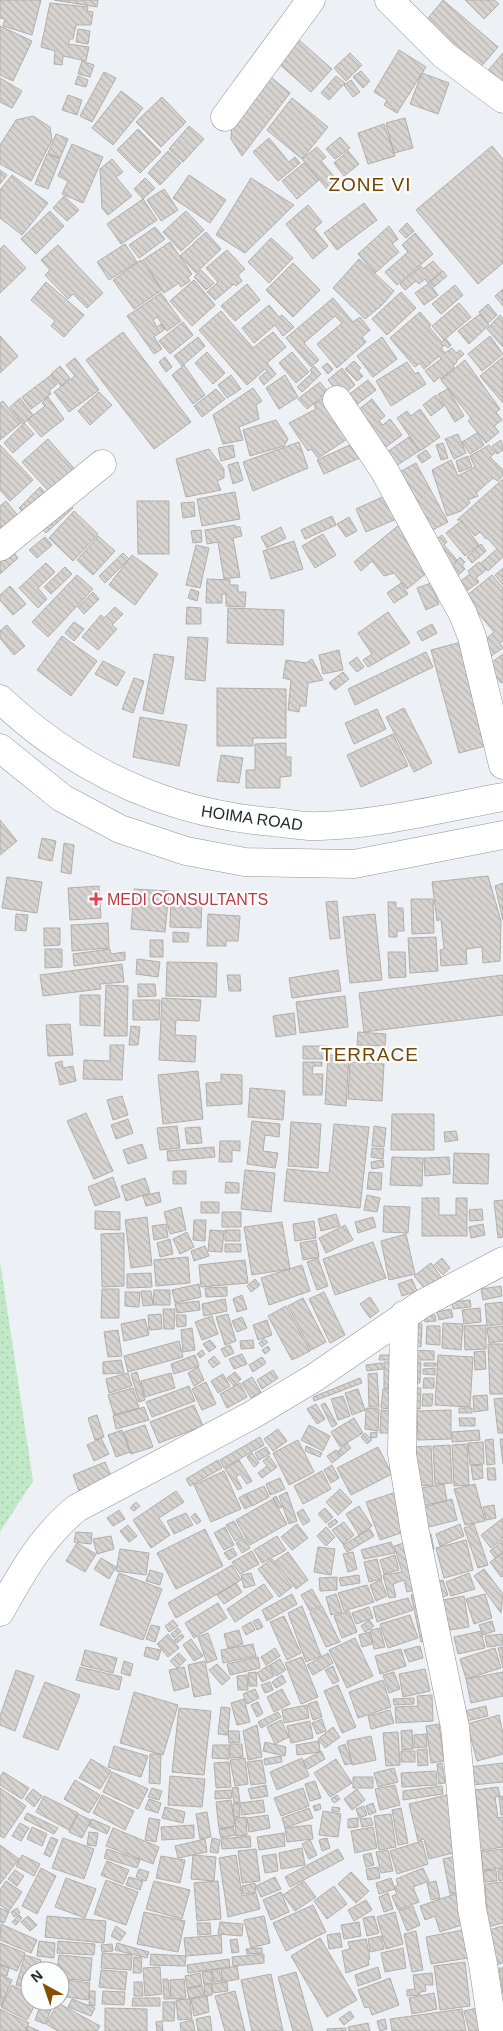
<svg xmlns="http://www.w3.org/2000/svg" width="503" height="2031" font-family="Helvetica,sans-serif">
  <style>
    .grass { fill: url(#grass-dots) }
    .building { fill: url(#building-back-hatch); stroke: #b1afab }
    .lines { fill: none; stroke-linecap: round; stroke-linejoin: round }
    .street-casing { stroke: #929498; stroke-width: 29 }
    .primary-casing { stroke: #929498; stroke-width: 29 }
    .street { stroke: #fff; stroke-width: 28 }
    .primary { stroke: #fff; stroke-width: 28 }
    .health-dot { fill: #e0444e; stroke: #fcfdff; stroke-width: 2 }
    .labels { text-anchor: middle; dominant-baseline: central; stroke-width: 4.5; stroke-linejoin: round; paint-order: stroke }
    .street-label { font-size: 16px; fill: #272829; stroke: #fcfdff }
    .health-label { font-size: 16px; fill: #be3a42; stroke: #fcfdff; text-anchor: start }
    .quarter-label { font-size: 19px; letter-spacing: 1px; fill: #784500; stroke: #fcfdff }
  </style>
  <defs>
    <pattern id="grass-dots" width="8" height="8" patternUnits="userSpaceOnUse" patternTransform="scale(1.25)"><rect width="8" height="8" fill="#c1e9c7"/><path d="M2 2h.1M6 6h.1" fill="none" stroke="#a6c8ab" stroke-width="1.8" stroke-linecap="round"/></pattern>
    <pattern id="building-back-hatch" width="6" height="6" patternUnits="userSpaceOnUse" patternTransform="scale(1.25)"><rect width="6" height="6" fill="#d6d3d0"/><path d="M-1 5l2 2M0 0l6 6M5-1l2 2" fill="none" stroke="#b8b5b3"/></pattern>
  </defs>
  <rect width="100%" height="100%" fill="#edf0f4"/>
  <path class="grass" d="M0 1261 33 1481 0 1532Z"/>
  <path class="building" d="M0 0H41L32 35 3 26 5 19 0 18Z
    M54 0H98L97 7Z
    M443 0 498 47 479 69 424 23Z
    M465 0H494L499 4 484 19Z
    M50 3 88 7 87 11 93 12 91 25H76L73 39H70L68 44 89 47 86 61 63 56 62 65 54 64 55 51 41 47Z
    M0 26 32 41 13 81 0 75Z
    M78 29 90 31 88 44 76 42Z
    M299 40 332 69 311 92 278 63Z
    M399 50 426 67 397 113 384 105 387 100 374 92Z
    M350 53 362 65 346 81 334 68Z
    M503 53V90L485 74Z
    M82 61 94 65 90 77 78 74Z
    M361 71 370 81 363 88 353 77Z
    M104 72 116 78 92 122 80 116Z
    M422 73 449 83 438 114 410 104Z
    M78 76 88 80 86 87 75 84Z
    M336 76 345 83 329 100 321 93Z
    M271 77 290 93 242 156 231 139 232 124Z
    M0 78 22 91 12 108 0 102Z
    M351 80 360 92 353 97 344 85Z
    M121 91 143 108 113 145 92 128Z
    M68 95 82 100 77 115 62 110Z
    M162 97 186 122 161 147 136 122Z
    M292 98 328 127 302 159 267 130Z
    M33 116 50 127 52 140 31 181 0 164V145L16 120Z
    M405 118 413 148 394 153 386 123Z
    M384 124 395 156 368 164 358 133Z
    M189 126 204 139 183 162 169 149Z
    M138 129 161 152 140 173 117 150Z
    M56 134 68 139 60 158 48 153Z
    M340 137 350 148 335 159 326 149Z
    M269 138 289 162 295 157 300 163 278 181 253 152Z
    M72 144 103 157 83 203 62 194 68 181 58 176Z
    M492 146 503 159V263L478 284 416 210Z
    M317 147 326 157 321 161 337 180 327 189 302 159Z
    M168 151 181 163 160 185 148 173Z
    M348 151 359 164 344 176 334 163Z
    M47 154 60 159 48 189 35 184Z
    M112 159 123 172 116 177 132 196 108 215 102 208 100 169Z
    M304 163 319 180 297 199 282 181Z
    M0 170 7 175 0 184Z
    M12 175 48 203 22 235 0 218V190Z
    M189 175 226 200 210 223 173 198Z
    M145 178 155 188 143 199 134 189Z
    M251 178 294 205 245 253 216 235Z
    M164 189 178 210 161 221 147 200Z
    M64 196 79 210 67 221 53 208Z
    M143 199 157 220 121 244 107 224Z
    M364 203 377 220 337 250 324 233Z
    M308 205 322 222 314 229 328 246 313 259 286 224Z
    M50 211 64 226 36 254 21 239Z
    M186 211 204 230 181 251 163 232Z
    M407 223 414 231 406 238 399 231Z
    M389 226 398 239 392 244 399 252 375 273 358 254Z
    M155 227 165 239 139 258 129 245Z
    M206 232 221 249 196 273 180 256Z
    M415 233 433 254 397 285 385 272 408 252 402 245Z
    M271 238 293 258 269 283 248 262Z
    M170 242 192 274 188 277 190 281 181 287 179 283 164 293 143 260Z
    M125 244 137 262 109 280 97 262Z
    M4 245 26 268 0 293V249Z
    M58 245 103 293 87 308 73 294 68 299 45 275 50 270 41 260Z
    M227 250 245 269 238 275 242 281 236 286 234 284 215 300 207 292 218 282 206 268Z
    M359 259 394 291 382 305 365 319 333 288Z
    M141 260 162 290 134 309 113 280Z
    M433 261 442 271 428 283 425 279 419 284 416 281 405 290 400 284 421 266 423 269Z
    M293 263 320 290 293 317 266 290Z
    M201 270 214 283 206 290 194 277Z
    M443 271 447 276 434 287 430 282Z
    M194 280 215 305 192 326 170 301Z
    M46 282 84 315 64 337 51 326 55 321 31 300Z
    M429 283 438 295 424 305 415 293Z
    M247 284 260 300 235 321 221 306Z
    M455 285 463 295 441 314 432 304Z
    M503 289V306L495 296Z
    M401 292 416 308 387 335 372 319Z
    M161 293 181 321 167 331 157 317 153 320 157 327 161 324 165 329 154 337 162 349 154 354 127 316Z
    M333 298 353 322 360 317 370 330 362 337 366 342 337 368 317 344 342 323 335 316 304 343 319 360 311 367 286 338Z
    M459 303 471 317 444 340 432 326Z
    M488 304 497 315 488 323 479 312Z
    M269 305 279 317 282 315 294 327 283 336 275 325 254 343 242 328Z
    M221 311 253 348 273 332 286 347 267 363 276 374 264 385 259 378 267 371 265 369 247 385 199 330Z
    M420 312 431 325 429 327 442 342 446 339 451 345 448 348 445 345 441 348 445 353 452 348 456 353 460 350 464 354 456 361 457 362 453 366 454 368 441 379 440 377 434 382 425 371 441 359 439 356 424 369 420 363 415 367 390 338Z
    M480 314 489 325 469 344 458 331Z
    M500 315 503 319V347L487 329Z
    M183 322 193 335 170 354 159 341Z
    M123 332 191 422 154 449 86 360Z
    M0 336 18 356 0 373Z
    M490 336 503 354 482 371 468 354Z
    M198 337 205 346 182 366 174 356Z
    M382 337 397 359 373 377 357 356Z
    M207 352 225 373 213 384 195 363Z
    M292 352 309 372 296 383 279 363Z
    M165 357 172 367 166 372 159 362Z
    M503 357V403L480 376Z
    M75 358 99 390 69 412 54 392 75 376 66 365Z
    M465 360 500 409 496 412 502 420 494 426 499 432 486 443 468 421 471 418 441 380Z
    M354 361 361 368 358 371 363 376 357 381 345 369Z
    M407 362 415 374 418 372 426 384 391 406 376 381Z
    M327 363 333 369 328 374 322 367Z
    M184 365 205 395 193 404 172 375Z
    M60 366 70 378 61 386 51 374Z
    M314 366 321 374 302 392 297 387 312 373 310 370Z
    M342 368 355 385 341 396 328 380Z
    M51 375 57 384 49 391 51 394 31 409 22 397Z
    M231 375 241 389 227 398 218 385Z
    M285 375 298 397 279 409 266 388Z
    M368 380 376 390 351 409 343 399Z
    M320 382 328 392 307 409 298 399Z
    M253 388 262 401 256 405 259 419 239 427 243 440 223 444 213 415Z
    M216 389 225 399 202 417 194 406Z
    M448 389 464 416 455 422 438 394Z
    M99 392 112 405 90 425 78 411Z
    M436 395 444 406 431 416 423 405Z
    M327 396 355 434 318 458 311 449 308 451 289 423 316 409 314 404Z
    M48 397 64 419 41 437 27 420 45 406 42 403Z
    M20 398 33 415 23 424 10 407Z
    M372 399 385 416 379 421 383 425 390 419 402 435 382 450 353 414Z
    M3 401 21 423 0 440V403Z
    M420 409 440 437 420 451 397 418 407 411 411 416Z
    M276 420 288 439 284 446 250 456 243 430Z
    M24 423 34 434 13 453 4 443Z
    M477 433 484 445 470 454 462 442Z
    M458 434 466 453 454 459 445 439Z
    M409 437 419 451 396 466 387 452Z
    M48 439 79 474 54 497 22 462Z
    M361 440 368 454 324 474 317 460Z
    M501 440 503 450 497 454 492 446Z
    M299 442 308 468 253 491 243 462Z
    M443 443 448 458 441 460 436 445Z
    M0 445 33 480 10 501 0 490Z
    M233 445 235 457 221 461 218 448Z
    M489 445 495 453 490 457 503 470V475L498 481 493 478 476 493 478 496 468 500 470 503 461 511 447 516 432 470 451 460 458 476 475 467 470 456Z
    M209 449 224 469V478L217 481 221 490 186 497 176 459Z
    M426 450 431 457 422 463 417 456Z
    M468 456 472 467 459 472 456 461Z
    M238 462 243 480 233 484 228 465Z
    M416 463 448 522 423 535 394 475Z
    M503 479V557L488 571 481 563 497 549 487 538 486 539 480 532 475 536 461 520H457Z
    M40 487 51 499 30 519 19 508Z
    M235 492 240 519 202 526 197 499Z
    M391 493 401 517 366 532 356 509Z
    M66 500 73 508 46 533 38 524Z
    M6 501 24 523 0 543V506Z
    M137 501H169V554H138Z
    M194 502 195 516 183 518 181 503Z
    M74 511 98 534 73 561 49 538Z
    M332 516 336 525 305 539 301 530Z
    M349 517 357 531 346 537 337 524Z
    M461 521 479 545 465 556 446 533Z
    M400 524 434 567 407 589 394 573 384 576 372 561 361 571 354 562Z
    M235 525 236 527H240L242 536 233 538 240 577 224 579 218 542 207 544 205 530Z
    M281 527 286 538 267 548 261 537Z
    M201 530 202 542 193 543 191 531Z
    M323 534 336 555 315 568 302 546Z
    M442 535 447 542 444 545 457 560 450 566 431 543Z
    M98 536 115 551 93 575 77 560Z
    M45 537 52 545 37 558 29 550Z
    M294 541 303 569 271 579 263 551Z
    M481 544 486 551 472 563 467 557Z
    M196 545 209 548 200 588 186 585Z
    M9 547 18 558 0 574V555Z
    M123 553 129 559 105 583 99 576Z
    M132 555 158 574 135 605 109 585Z
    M460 557 465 562 462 565 465 569 456 577 449 571Z
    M479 562 486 570 476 578 479 582 465 592 458 583 470 574 468 571Z
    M46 563 55 572 38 588 47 599 38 608 19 588Z
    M65 567 72 574 51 594 44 587Z
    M503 568V585L495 575Z
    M77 575 93 589 48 637 32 622Z
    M492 575 503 588V641L500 643 503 648 491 656 485 640 494 632 465 597Z
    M207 579 230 580V585H238V592H246L245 607 226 606V594H222V603H206Z
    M401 583 408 594 394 603 387 593Z
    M431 583 439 604 426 610 417 588Z
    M10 586 26 604 13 615 0 600V595Z
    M191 589 199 592 197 601 188 598Z
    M93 592 99 599 84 614 78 607Z
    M115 607 123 614 112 625 117 629 98 650 82 637 101 615 104 618Z
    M187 607 201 608V624H186Z
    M228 608 284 610 283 645 227 643Z
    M388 612 410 643 368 667 363 660 372 654 358 633Z
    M74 622 84 629 74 641 65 633Z
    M432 624 437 633 422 641 417 632Z
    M7 625 25 646 14 655 0 638V631Z
    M62 636 97 661 71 696 37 670Z
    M188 637 208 638 205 681 185 679Z
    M465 641 493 744 459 753 431 650Z
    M339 650 343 670 323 674 319 655Z
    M426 652 433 667 355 705 348 689Z
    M154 654 174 657 163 714 143 710Z
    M503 654V682L501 683 488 665Z
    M357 657 364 667 357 672 349 663Z
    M312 659 323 680 308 683 306 706H300L299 712 288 710 291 680 283 678 286 660 306 663Z
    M103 661 125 672 117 686 95 674Z
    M343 672 349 679 335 690 329 683Z
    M134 678 144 681 133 713 122 709Z
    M217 688 286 689V738H253V746H217Z
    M404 708 432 763 414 772 386 717Z
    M377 709 386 729 354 744 345 723Z
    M140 717 187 725 179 766 133 757Z
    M393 734 408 766 361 787 347 755Z
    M286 743V757H291V776L280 777V788H246V770H255V744Z
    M221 755 243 758 239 783 217 781Z
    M0 820 17 841 0 855Z
    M42 838 56 841 52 861 38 858Z
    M64 843 74 845 71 874 61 872Z
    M488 876 501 921 500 961 483 963 482 947 466 949 467 964 441 966 440 950 444 949 441 919 437 921 432 882Z
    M7 877 42 882 37 913 2 908Z
    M503 883V920L495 886Z
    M99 886 101 918 70 920 68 888Z
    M134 889 169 891 165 932 131 929Z
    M171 897 202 898 201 928 170 927Z
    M411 899H433L434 933 412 934Z
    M337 901 340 938 330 939 326 902Z
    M388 902H396V908H403L404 931H397V937H389Z
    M16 914 28 915 26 931 15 930Z
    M208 914 240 916 238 941H226V946H207Z
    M375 914 382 980 350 983 343 917Z
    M108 923 109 948 72 951 71 925Z
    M44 928H60V945L44 946Z
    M173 932 189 933 188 942H173Z
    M436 937 438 971 410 973 408 938Z
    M150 940H163V957H150Z
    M45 949H62V967L45 968Z
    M110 949 111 954 125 952V960L74 966 73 954Z
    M388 952H405L406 977 389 978Z
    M137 959 160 962 158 977 136 974Z
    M167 962 217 963 216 997 166 996Z
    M122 964 124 982 100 984 101 989 43 996 40 975Z
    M338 970 341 991 292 998 289 978Z
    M227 975H240L241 991H229Z
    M503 975V1015L364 1032 359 993Z
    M138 984H155L156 996 138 997Z
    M106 985 128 986 127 1036H104Z
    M80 995H100V1026L80 1025Z
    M345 996 348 1027 300 1033 296 1002Z
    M162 998 201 1000 199 1021 176 1020 175 1035 196 1036 195 1062 159 1060Z
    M133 1000H160L159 1020H133Z
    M294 1013 296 1034 276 1037 273 1016Z
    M70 1024 73 1055 48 1056 46 1025Z
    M131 1026 140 1027 138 1045H129Z
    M358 1032 386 1034 385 1046 357 1045Z
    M110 1045H124L122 1080 83 1079 84 1060 110 1061Z
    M303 1046H327V1059H303Z
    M328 1055 349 1056 346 1106 325 1104Z
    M62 1061 63 1068 73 1066 76 1081 60 1085 55 1063Z
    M303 1062H322V1066H313L312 1074H323L322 1095H303Z
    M350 1062 384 1064 382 1101 348 1099Z
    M198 1071 203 1119 163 1124 158 1075Z
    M221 1074 242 1075V1104L207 1106 206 1083 221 1082Z
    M250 1088 285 1091 283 1120 248 1117Z
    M122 1096 128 1115 113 1120 107 1100Z
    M86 1113 113 1171 94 1179 67 1121Z
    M392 1114H434V1150H391Z
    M128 1119 133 1133 116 1139 111 1125Z
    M252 1121 280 1124 279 1137 265 1135 263 1151 278 1153 275 1168 247 1164Z
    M291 1122 321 1124 318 1168 288 1166Z
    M334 1124 369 1127 360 1208 284 1201 287 1169 329 1173Z
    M177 1126 180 1148 160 1150 157 1128Z
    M374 1126 386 1128 384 1147 372 1146Z
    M200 1127 202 1143 187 1144 185 1128Z
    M456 1131 458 1140 445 1142 444 1132Z
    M220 1141H240V1151L232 1150V1162H219Z
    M142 1144 147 1158 128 1164 123 1150Z
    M214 1147 215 1157 168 1161 167 1151Z
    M372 1148 384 1149 383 1159 371 1157Z
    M454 1153 489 1154 488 1184 453 1183Z
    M392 1157 423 1158 422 1186 390 1185Z
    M449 1157 450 1174 425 1176 424 1158Z
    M383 1160 384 1167 372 1169 371 1162Z
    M245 1170 275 1173 271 1212 241 1209Z
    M173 1171H186V1184H173Z
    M369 1172 382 1173 381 1190 367 1189Z
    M113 1177 120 1197 95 1206 88 1187Z
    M145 1178 150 1193 126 1201 121 1186Z
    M226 1182 239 1183V1193H225Z
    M159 1192 161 1202 146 1206 143 1196Z
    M367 1195 380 1198 377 1212 364 1210Z
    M422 1198H439V1215H456V1198H467V1236H422Z
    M503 1200V1237L498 1238 494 1201Z
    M201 1202H219V1213H201Z
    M384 1206 410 1207 408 1233 383 1232Z
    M181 1207 186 1230 170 1234 164 1212Z
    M482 1209 483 1220 470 1221 469 1210Z
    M95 1211 120 1212V1230L95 1229Z
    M222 1212H241V1227H222Z
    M336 1214 340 1226 321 1231 318 1219Z
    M147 1217 152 1265 131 1268 125 1220Z
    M373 1217 376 1227 358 1233 355 1222Z
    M194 1220H206L205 1241 193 1240Z
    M314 1221 316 1238 295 1241 293 1224Z
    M282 1222 290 1269 252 1275 244 1227Z
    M166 1224 168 1237 154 1240 152 1226Z
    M483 1224 485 1235 471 1238 469 1227Z
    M345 1225 353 1240 326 1253 319 1238Z
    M210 1230 224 1231 222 1252 208 1251Z
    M225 1230H240V1241H225Z
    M187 1232 194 1247 180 1254 173 1239Z
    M124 1233V1286L102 1287 101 1234Z
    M406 1234 415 1274 389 1280 381 1241Z
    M170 1239 173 1254 160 1257 157 1243Z
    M316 1240 319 1257 303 1260 300 1243Z
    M373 1242 386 1278 335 1295 323 1259Z
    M225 1244H241V1252H225Z
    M205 1246 209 1256 194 1261 191 1251Z
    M188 1257 190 1283 156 1286 154 1260Z
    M318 1258 328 1286 317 1290 307 1262Z
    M442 1258 450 1268 443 1275 434 1265Z
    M245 1260 248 1283 201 1287 199 1265Z
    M431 1263 441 1277 425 1289 414 1276Z
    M302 1265 310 1291 269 1305 261 1278Z
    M151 1273 152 1287 127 1288V1274Z
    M255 1279 260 1285 251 1292 247 1286Z
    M412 1279 417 1291 402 1296 398 1284Z
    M199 1284 201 1297 175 1303 172 1290Z
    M501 1286 502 1296 483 1300 481 1289Z
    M227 1287V1296L206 1297 205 1288Z
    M102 1289H119V1318H101Z
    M154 1290H170V1305H153Z
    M141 1291H151L153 1305 143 1306Z
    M125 1292H140L139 1307 125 1306Z
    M324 1292 345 1335 330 1343 309 1299Z
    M242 1295 247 1309 237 1312 233 1299Z
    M370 1297 379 1311 370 1318 360 1304Z
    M303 1298 326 1342 311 1350 288 1306Z
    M225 1299 227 1311 204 1316 202 1304Z
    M470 1300 471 1307 453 1309 452 1302Z
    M199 1301 200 1310 177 1313 175 1304Z
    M502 1302 503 1324 487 1326 485 1304Z
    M286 1306 310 1351 292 1360 268 1316Z
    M480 1308 481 1322 464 1324 462 1310Z
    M163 1309H175L174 1329H164Z
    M451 1309 453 1317 439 1320 437 1312Z
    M161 1314 162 1329 149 1330 148 1315Z
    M228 1314 236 1341 225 1345 216 1317Z
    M176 1315H186V1326L177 1327Z
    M435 1315 436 1321 425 1322 424 1316Z
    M212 1316 218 1334 202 1340 195 1322Z
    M242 1317 247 1328 237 1332 232 1321Z
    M145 1319 149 1335 124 1341 121 1324Z
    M267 1320 272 1335 258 1340 253 1325Z
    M443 1323 463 1324 461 1350 442 1348Z
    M413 1324H422L421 1347 411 1346Z
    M486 1325V1349L465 1350 464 1326Z
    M427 1326H440V1345L426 1344Z
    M503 1326V1341L489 1343 487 1328Z
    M192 1328 195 1350 183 1352 181 1330Z
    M118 1330 122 1356 108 1357 104 1332Z
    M264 1339 268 1342 262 1347 259 1343Z
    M210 1340 216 1347 209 1352 203 1344Z
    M253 1340 254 1348 241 1349 240 1341Z
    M179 1341 183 1357 128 1372 124 1356Z
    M488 1344H503V1394H490Z
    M230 1345 234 1353 225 1357 221 1349Z
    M268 1346 270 1350 265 1354 262 1350Z
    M202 1350 205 1354 200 1358 197 1354Z
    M410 1350 434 1351V1360H409Z
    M485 1351 486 1369 475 1370 474 1352Z
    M242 1354 247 1364 234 1369 229 1359Z
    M195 1355 199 1366 174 1374 171 1364Z
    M380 1355H394L399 1360H379Z
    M438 1355 473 1357 470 1407 435 1405Z
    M214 1356 220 1363 213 1368 208 1361Z
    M262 1357 266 1363 253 1372 249 1365Z
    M121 1360 124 1373 103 1374V1362Z
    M384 1362H393L392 1388H384Z
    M407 1362H421L420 1383H406Z
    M382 1363 383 1369 367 1371 366 1365Z
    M424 1363H436V1366H424Z
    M198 1367 204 1380 194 1386 188 1373Z
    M435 1368V1375L423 1374V1369Z
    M273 1370 278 1378 262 1389 257 1380Z
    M137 1372 145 1400 139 1402 131 1374Z
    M235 1372 241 1379 234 1386 227 1378Z
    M128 1373 132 1386 109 1393 106 1379Z
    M171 1373 175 1388 145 1397 141 1381Z
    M377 1373 379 1407H369L368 1374Z
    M223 1374 230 1386 218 1393 211 1381Z
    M252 1377 261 1392 251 1398 242 1383Z
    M360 1378 362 1383 314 1401 313 1397Z
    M424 1378H434V1388H423Z
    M206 1382 216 1404 202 1410 192 1389Z
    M240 1383 247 1397 227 1408 220 1394Z
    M189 1386 195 1401 152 1417 146 1402Z
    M133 1388 139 1408 114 1415 108 1395Z
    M406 1388H421L420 1409H406Z
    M358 1389 365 1410 352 1415 345 1393Z
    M383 1389H392L391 1409 381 1408Z
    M423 1394H433L432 1406H422Z
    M487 1395 488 1410 474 1412 473 1396Z
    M343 1396 350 1416 338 1420 331 1399Z
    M503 1398V1433H498L494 1399Z
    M325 1403 337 1424 332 1427 321 1405Z
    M316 1404 325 1419 317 1424 307 1409Z
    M194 1405 203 1426 159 1443 150 1422Z
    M144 1407 149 1420 116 1429 113 1416Z
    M366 1408 379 1409 378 1431 365 1429Z
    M459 1408H472V1413H459Z
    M381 1410 391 1411 390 1433H380Z
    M451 1410V1439L418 1440 417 1411Z
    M97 1415 104 1437 95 1440 88 1418Z
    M354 1418 363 1433 340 1447 331 1432Z
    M459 1418H475V1426H460Z
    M145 1425 153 1447 131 1454 124 1432Z
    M309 1425 330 1436 323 1451 301 1440Z
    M278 1429 287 1441 273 1451 264 1439Z
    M122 1430 130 1452 116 1457 108 1435Z
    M479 1430 480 1440 452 1442V1432Z
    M377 1432V1437L371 1438 370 1433Z
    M365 1433 372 1440 367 1444 361 1437Z
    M260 1437 264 1445 224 1468 220 1460Z
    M101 1438 109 1454 94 1461 87 1445Z
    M493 1439 495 1464 487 1465 485 1440Z
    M500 1439H503V1464Z
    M298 1440 314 1472 289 1485 273 1453Z
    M483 1442 484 1464 470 1465 468 1443Z
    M347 1443 351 1448 341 1456 338 1451Z
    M467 1444 469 1485 454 1486 452 1445Z
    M450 1445 452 1483 435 1484 433 1446Z
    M306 1446 322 1453 320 1457 305 1451Z
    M431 1446 433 1485 415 1486 413 1447Z
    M266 1447 270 1454 259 1460 255 1453Z
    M378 1447 392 1474 351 1495 337 1468Z
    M336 1450 341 1456 332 1463 327 1456Z
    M252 1453 259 1463 254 1467 247 1457Z
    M269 1456 277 1467 262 1478 258 1473 267 1466 263 1461Z
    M218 1460 222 1468 190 1486 186 1479Z
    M239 1460 252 1481 247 1484 240 1474 236 1477 242 1488 238 1490 225 1469Z
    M105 1462 112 1478 79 1491 73 1475Z
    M332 1465 339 1478 331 1483 324 1470Z
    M482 1465 483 1478 473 1480 471 1466Z
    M487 1468H495L496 1480H488Z
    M224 1471 241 1509 211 1522 194 1485Z
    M322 1471 331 1489 303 1504 294 1486Z
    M280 1478 285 1489 270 1495 266 1484Z
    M444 1484 447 1501 418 1506 415 1489Z
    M475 1484 485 1521 465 1525 454 1489Z
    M264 1486 269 1497 252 1506 246 1494Z
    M340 1489 352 1502 338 1515 326 1502Z
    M176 1491 184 1502 159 1518 170 1535 151 1548 133 1520Z
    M287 1492 297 1521 289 1524 279 1496Z
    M396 1492 410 1530 380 1540 366 1502Z
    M245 1494 252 1505 245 1509 239 1498Z
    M276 1496 282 1507 279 1508 273 1498Z
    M273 1499 287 1524 250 1545 236 1520Z
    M452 1499 457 1520 425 1528 420 1508Z
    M136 1502 140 1506 134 1511 130 1508Z
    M494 1505 496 1518 486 1520 483 1507Z
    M359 1506 372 1526 359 1535 346 1514Z
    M325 1508 333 1517 326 1523 318 1514Z
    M303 1509 310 1521 303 1525 297 1513Z
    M119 1510 125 1519 113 1526 107 1518Z
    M186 1513 193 1525 174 1534 167 1521Z
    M195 1513 201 1521 197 1524 191 1517Z
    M503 1518V1538L491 1548 481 1535Z
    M335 1519 338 1522 330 1528 328 1524Z
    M234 1521 243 1537 235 1541 226 1525Z
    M344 1522 354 1535 343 1544 332 1530Z
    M297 1524 308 1538 292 1550 281 1537Z
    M460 1524 464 1536 440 1546 436 1534Z
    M474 1524 488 1565 478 1568 464 1528Z
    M128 1525 137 1536 129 1542 120 1531Z
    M225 1527 234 1545 224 1550 214 1533Z
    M326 1527 335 1537 326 1546 317 1536Z
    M205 1529 223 1566 176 1589 157 1553Z
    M370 1529 374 1536 347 1552 343 1545Z
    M76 1532 92 1533 91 1544 74 1542Z
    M431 1534 434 1549 426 1551 423 1536Z
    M111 1536 114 1549 97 1554 93 1539Z
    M277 1536 286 1550 262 1563 254 1550Z
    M244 1538 250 1548 242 1553 236 1543Z
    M466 1540 473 1570 444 1578 436 1548Z
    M503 1540V1552L495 1558 490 1551Z
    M411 1541 425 1587 407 1592 404 1580 393 1584 396 1597 389 1598 383 1575 402 1572 394 1546Z
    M391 1542 395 1553 364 1559 361 1550Z
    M77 1543 96 1554 85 1572 66 1561Z
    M318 1547 335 1549 331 1575 314 1572Z
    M233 1548 237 1555 229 1560 224 1553Z
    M120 1549 149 1553 146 1575 116 1571Z
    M252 1551 259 1564 240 1574 232 1562Z
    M288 1552 308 1580 296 1589 275 1561Z
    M353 1552 357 1569 348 1572 343 1554Z
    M503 1553V1576L501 1577 490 1562Z
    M395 1555 399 1570 384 1574 380 1560Z
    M101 1558 116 1567 109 1579 94 1569Z
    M272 1559 292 1587 279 1597 258 1569Z
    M377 1559 382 1579 369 1582 364 1562Z
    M232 1565 241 1580 176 1618 168 1603Z
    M484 1569 503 1594 501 1613 474 1576Z
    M150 1570 163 1574 160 1585 146 1581Z
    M119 1573 162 1589 143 1640 100 1625Z
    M251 1573 255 1585 244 1588 241 1575Z
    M469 1573 475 1589 451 1596 446 1582Z
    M359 1575 360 1583 341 1586 339 1578Z
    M337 1577V1590L320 1591 319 1578Z
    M381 1580 387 1596 376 1601 370 1585Z
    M443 1580 448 1595 438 1599 433 1583Z
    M236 1583 242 1592 224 1604 217 1595Z
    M264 1584 273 1597 235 1622 227 1609Z
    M367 1585 374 1602 344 1611 338 1593Z
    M312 1589 321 1605 310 1611 301 1595Z
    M423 1592 433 1640 421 1642 411 1595Z
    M292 1594 297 1604 267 1621 262 1610Z
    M336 1594 342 1612 331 1615 326 1597Z
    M485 1594 492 1618 474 1624 466 1599Z
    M464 1596 469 1627 443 1631 438 1601Z
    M408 1598 413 1610 377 1622 373 1607Z
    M218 1603 227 1618 194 1638 185 1623Z
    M302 1606 321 1656 306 1662 288 1613Z
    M322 1606 340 1642 326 1647 310 1613Z
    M369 1607 373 1618 356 1624 352 1613Z
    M349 1611 357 1632 342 1638 334 1616Z
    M410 1615 418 1638 388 1648 380 1624Z
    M284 1616 301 1653 287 1660 270 1622Z
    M259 1619 263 1627 257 1630 253 1621Z
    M173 1620 178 1626 169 1632 165 1626Z
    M369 1620 374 1626 365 1632 361 1626Z
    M492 1621 495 1631 483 1635 479 1625Z
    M251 1622 255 1630 246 1635 242 1627Z
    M151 1625 160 1627 155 1642 146 1639Z
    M178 1628 181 1632 174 1638 171 1634Z
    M380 1628 385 1647 374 1649 370 1630Z
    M239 1630 243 1644 228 1648 224 1634Z
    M481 1631 485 1648 458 1654 454 1637Z
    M369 1632 372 1644 362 1647 359 1635Z
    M208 1633 217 1659 207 1663 198 1637Z
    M168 1634 179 1648 168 1657 157 1644Z
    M182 1634 184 1637 177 1643 174 1640Z
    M502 1634 503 1645 487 1647 485 1636Z
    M355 1638 373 1676 347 1688 329 1650Z
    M191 1639 203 1656 194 1661 183 1645Z
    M253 1644 256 1656 223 1663 221 1650Z
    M420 1646 423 1658 409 1662 404 1650Z
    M146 1647 161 1650 158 1660 144 1656Z
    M503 1647V1668L498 1648Z
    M275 1648 280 1656 266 1665 261 1657Z
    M495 1648 501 1668 466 1679 460 1659Z
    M401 1649 406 1666 380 1674 375 1656Z
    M85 1650 117 1658 113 1673 81 1665Z
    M179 1653 186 1660 177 1668 170 1661Z
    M328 1653 333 1663 313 1675 307 1665Z
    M258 1657 260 1668 230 1675 227 1664Z
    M302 1657 318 1697 301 1704 285 1663Z
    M280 1659 286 1670 276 1676 270 1665Z
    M124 1661 133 1664 130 1676 121 1673Z
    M205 1661 211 1694 194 1697 188 1665Z
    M217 1664 230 1678 222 1685 209 1670Z
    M269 1665 274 1676 262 1682 257 1673Z
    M333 1666 339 1681 333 1684 325 1670Z
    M80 1667 122 1677 119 1690 76 1680Z
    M184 1667 189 1687 174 1691 169 1670Z
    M425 1669 430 1691 403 1697 399 1674Z
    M16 1670 34 1676 15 1731 0 1725V1716Z
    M256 1672 257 1686H249L248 1673Z
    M394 1672 400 1689 389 1693 383 1675Z
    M503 1672V1696L471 1703 466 1679Z
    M247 1675 248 1690H238L237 1676Z
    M282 1675 286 1682 276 1688 272 1682Z
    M383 1680 391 1707 358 1718 349 1692Z
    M45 1682 80 1695 58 1750 23 1737Z
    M270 1682 273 1690 265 1693 261 1685Z
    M338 1685 356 1727 342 1733 324 1691Z
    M255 1689 259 1698 247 1704 243 1694Z
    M282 1689 290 1704 274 1712 267 1697Z
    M134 1692 178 1705 163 1755 120 1743Z
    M432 1695 433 1721 396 1723 395 1707 418 1706 417 1696Z
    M414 1698V1704L394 1705 393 1699Z
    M244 1699 250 1722 237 1725 231 1703Z
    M317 1701 322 1717 313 1720 308 1704Z
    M258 1702 263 1713 257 1717 251 1705Z
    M307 1705 309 1718 284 1723 282 1710Z
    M486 1706 488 1716 458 1723 456 1713Z
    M221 1707 230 1708 228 1735 218 1734Z
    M179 1708 211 1711 204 1775 172 1772Z
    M390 1710 394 1723 371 1729 368 1716Z
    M278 1712 281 1717 261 1728 258 1722Z
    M499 1715 503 1733V1754L477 1761 467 1724Z
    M322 1719 326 1731 317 1734 312 1723Z
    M281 1720 289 1737 275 1744 267 1727Z
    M310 1721 313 1738 291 1743 287 1726Z
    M439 1724 444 1761 431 1763 426 1726Z
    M257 1725 262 1757 248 1760 243 1731Z
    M333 1727 340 1737 325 1748 318 1739Z
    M412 1730 413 1749 402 1750 401 1731Z
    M228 1731H239L240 1742 229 1743Z
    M398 1732 400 1765 386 1766 383 1733Z
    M426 1734 427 1747 414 1748V1735Z
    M371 1736 376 1760 352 1765 347 1741Z
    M319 1741 320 1752 297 1755 296 1745Z
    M265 1742 286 1747 285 1756 263 1751Z
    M230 1744H242L243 1757 230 1758Z
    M345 1744 352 1763 345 1765 338 1747Z
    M213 1745H229V1759L212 1758Z
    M114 1746 148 1756 141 1777 108 1767Z
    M427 1749 428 1765 418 1766 417 1750Z
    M321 1751 325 1759 308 1769 303 1761Z
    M401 1751H415V1762H401Z
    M150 1754H161L160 1784 149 1783Z
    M281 1756 282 1762 265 1765 264 1759Z
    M245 1758 248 1784 235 1786 230 1760Z
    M302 1758 309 1776 277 1790 270 1772Z
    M91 1759 111 1771 100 1789 79 1778Z
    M336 1759 352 1783 330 1797 314 1773Z
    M262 1760 266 1783 251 1785 247 1762Z
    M229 1762 231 1787 216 1788 214 1763Z
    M442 1763 445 1783 439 1784 437 1764Z
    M503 1763V1782L472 1785 470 1767Z
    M394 1768 398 1782 378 1787 374 1773Z
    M436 1771 437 1785 402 1787 401 1773Z
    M3 1772 29 1788 22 1799 0 1785V1777Z
    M112 1772 148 1789 138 1809 103 1792Z
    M170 1776 205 1779 202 1807 168 1805Z
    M353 1777H373V1788H353Z
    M75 1780 100 1795 89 1813 64 1799Z
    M315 1781 321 1798 310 1801 305 1784Z
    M266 1785 268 1796 251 1799 248 1789Z
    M395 1785 400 1805 380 1810 375 1789Z
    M442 1786 443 1794 403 1800V1791Z
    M238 1787 240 1802 234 1803 232 1788Z
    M498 1787 500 1796 495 1797 498 1818 503 1817V1847L479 1851 474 1819 479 1818 475 1790Z
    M0 1788 26 1806 4 1838 0 1836Z
    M152 1788 162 1791 159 1800 148 1797Z
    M303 1788 309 1806 281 1816 274 1798Z
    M33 1789 42 1796 34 1807 25 1799Z
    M357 1789 365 1800 352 1810 344 1799Z
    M231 1790 232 1798 215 1799V1791Z
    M455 1793 461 1851 429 1859 424 1839 418 1841 409 1804Z
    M102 1795 134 1811 125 1830 93 1813Z
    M337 1795 340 1799 334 1803 331 1799Z
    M44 1796 78 1813 69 1830 36 1812Z
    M503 1796V1815H501L499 1797Z
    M149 1799 161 1803 158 1813 145 1809Z
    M231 1800 235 1826 219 1829 216 1802Z
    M263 1800 265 1812 242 1815 240 1803Z
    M239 1803 240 1816 234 1817 233 1804Z
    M373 1803 376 1812 369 1815 366 1806Z
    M320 1804 321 1809 315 1811 313 1806Z
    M364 1806 367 1815 359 1818 356 1809Z
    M165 1807 185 1812 183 1823 162 1818Z
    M332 1807 340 1808 339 1812 332 1811Z
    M309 1808 313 1818 285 1828 282 1818Z
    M401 1808 408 1843 398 1845 392 1810Z
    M323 1811 341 1814 338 1837 319 1835Z
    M207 1812 211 1837 200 1839 196 1814Z
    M27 1813 58 1828 54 1834 24 1819Z
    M78 1814 91 1820 82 1838 69 1832Z
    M391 1814 396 1847 379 1850 374 1816Z
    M268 1815 270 1828 249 1832 247 1818Z
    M246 1817 247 1835 236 1836 235 1818Z
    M149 1818 160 1820 156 1842 145 1840Z
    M358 1818V1827L348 1828V1819Z
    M371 1818 373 1825 362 1827 360 1819Z
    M92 1819 110 1827 107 1834 89 1826Z
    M20 1823 29 1828 21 1841 12 1836Z
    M194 1825V1838L162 1840 161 1827Z
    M311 1825 313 1839 287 1842 285 1828Z
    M32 1827 47 1834 42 1846 27 1839Z
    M233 1827 235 1835 221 1838 219 1830Z
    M373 1827 377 1848 355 1853 351 1831Z
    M113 1828 159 1847 153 1864 106 1846Z
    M89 1832 98 1833 96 1846 87 1845Z
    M284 1833 285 1846 259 1850 257 1837Z
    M250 1836 251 1847 222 1849 221 1839Z
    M51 1837 58 1840 50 1857 44 1854Z
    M63 1838 94 1849 84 1879 52 1868Z
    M212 1838 220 1840 218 1853 210 1852Z
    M327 1838 330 1848 322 1851 319 1840Z
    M205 1839 207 1852 178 1858 175 1846Z
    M310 1840 317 1855 309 1859 302 1844Z
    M422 1841 428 1864 397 1874 390 1851Z
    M0 1845 19 1859 0 1884Z
    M302 1848 305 1865 281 1869 279 1853Z
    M107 1849 140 1860 137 1868 104 1858Z
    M256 1849 260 1881 242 1883 238 1851Z
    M338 1849 344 1859 290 1887 285 1877Z
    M503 1849V1868L483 1870 481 1852Z
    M388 1850 393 1871 381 1873 376 1852Z
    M371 1853 374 1865 366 1867 363 1855Z
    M276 1854 278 1871 265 1873 262 1856Z
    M22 1855 40 1864 34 1876 16 1866Z
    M193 1855 216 1857 214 1881 191 1879Z
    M236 1855 242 1896 256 1893 260 1909 228 1917 219 1858Z
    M460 1855 467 1890 450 1894 443 1859Z
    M161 1856 185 1860 180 1883 156 1878Z
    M107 1861 129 1870 123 1884 101 1875Z
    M378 1867 380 1878 368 1880 366 1869Z
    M41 1868 56 1876 37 1914 22 1906Z
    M423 1868 429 1881 413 1887 419 1902 398 1910 392 1896 397 1894 394 1887 398 1885 396 1879Z
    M139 1869 149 1872 146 1881 136 1877Z
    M503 1869V1880L499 1881 498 1870Z
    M15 1870 24 1876 17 1886 8 1879Z
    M496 1870 497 1881 484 1882 483 1871Z
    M351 1872 369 1891 356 1903 338 1884Z
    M129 1877 143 1881 140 1890 126 1885Z
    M275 1877 281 1889 261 1897 256 1886Z
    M66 1878 96 1889 85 1918 55 1907Z
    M391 1878 395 1889 379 1894 376 1883Z
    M106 1880 138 1892 126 1925 94 1914Z
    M6 1881 22 1892 9 1911 0 1905V1890Z
    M154 1881 190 1890 182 1919 146 1909Z
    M218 1881 221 1919 197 1921 194 1883Z
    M304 1881 316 1897 295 1911 283 1895Z
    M436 1881 440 1898 431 1900 427 1883Z
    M503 1882V1923L488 1927 485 1884Z
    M255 1883 256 1892 243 1894 242 1886Z
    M334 1886 347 1904 327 1919 314 1901Z
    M281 1892 289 1912 271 1920 263 1900Z
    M388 1893 393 1909 384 1912 379 1897Z
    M458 1893 468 1923 440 1932 435 1916 425 1920 420 1906Z
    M366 1900 372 1910 354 1921 348 1910Z
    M313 1905 326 1932 286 1951 273 1923Z
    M413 1906 420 1925 407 1931 399 1911Z
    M0 1908 9 1912 4 1923 0 1922Z
    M17 1908 20 1913 14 1917 11 1912Z
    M144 1912 185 1921 178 1952 137 1944Z
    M395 1912 403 1944 386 1949 377 1917Z
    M19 1915 22 1918 16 1925 12 1922Z
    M28 1916 37 1925 30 1931 21 1922Z
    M47 1916 106 1921 104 1943 45 1937Z
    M264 1916 270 1943 251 1948 244 1920Z
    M374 1916 379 1933 367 1936 363 1918Z
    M220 1922 243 1924 242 1936 218 1934Z
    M359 1922 361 1936 344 1939 341 1925Z
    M197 1923H210L211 1934 198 1935Z
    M1 1924 37 1940 31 1953 0 1940Z
    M116 1926 126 1933 120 1941 111 1936Z
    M503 1926V1963L494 1965 485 1931Z
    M463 1930 468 1958 431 1964 426 1937Z
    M416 1931 423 1970 412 1972 404 1934Z
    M340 1933 342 1947 329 1949 327 1935Z
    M221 1935 222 1953 186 1956 184 1938Z
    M381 1936 384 1949 370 1952 368 1939Z
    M320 1938 357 2000 327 2017 291 1956Z
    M237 1939 239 1952 232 1953 230 1940Z
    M366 1939 370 1959 368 1960 369 1965 346 1973 342 1951 350 1949 348 1942Z
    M39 1941 55 1943 54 1958 37 1956Z
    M58 1941 95 1944 94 1955 57 1953Z
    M0 1943 25 1953 17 1971 0 1964Z
    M117 1943 149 1952 147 1958 115 1950Z
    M112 1944 113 1951 102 1952 101 1945Z
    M262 1948V1953L247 1954 246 1949Z
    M403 1948 406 1968 385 1972 381 1953Z
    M102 1953 132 1955 131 1970 101 1968Z
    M151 1954 186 1956 185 1966 150 1965Z
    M264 1954V1963L233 1966 232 1957Z
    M25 1955 41 1960 38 1971H30V1989L16 1985Z
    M59 1955 92 1958 90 1981 60 1978V1971H57Z
    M134 1957 142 1958 141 1973H133Z
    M229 1959 230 1967 188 1973 187 1965Z
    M465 1962 470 2006 440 2010 434 1966Z
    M0 1965 9 1968 7 1976 0 1974Z
    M237 1966 239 1979 223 1982 221 1969Z
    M160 1967 162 1994 145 1996 143 1968Z
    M378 1967 381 1978 358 1986 355 1975Z
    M43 1968 55 1970 54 1971H42Z
    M499 1968H503V1994Z
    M219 1969 222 1981 214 1982 212 1970Z
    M101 1970 127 1972 125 1990 99 1987Z
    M211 1971 213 1983 204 1984 202 1972Z
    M296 1972 313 2031H293L278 1977Z
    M200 1973 202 1985 187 1988 185 1976Z
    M432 1973 433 1985H425L426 1991 420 1992V1995L407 1996V1990L415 1989 413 1975Z
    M271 1974 283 2031H252L241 1980Z
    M1 1975 12 1980 1 2006 0 1978Z
    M390 1978 399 2005 372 2015 369 2007 365 2008 358 1990Z
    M60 1979 90 1983 88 2000 60 1996Z
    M163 1979H168L170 1999H164Z
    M184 1979 186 1998 171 1999 170 1980Z
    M134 1982H142L143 1996H134Z
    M227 1982 228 1991 213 1993 212 1984Z
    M211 1984 212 1995 205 1996 204 1985Z
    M12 1985 30 1994V2001H37L27 2020 1 2007Z
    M202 1986 204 1995 189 1999 187 1989Z
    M90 1991H95V2006L89 2005Z
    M103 1991 125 1992 124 2005 102 2004Z
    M235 1991 245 2031H225L215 1996Z
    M434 1993 437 2009 412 2014 409 1998Z
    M207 1996 209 2012 194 2016 191 1999Z
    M133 1998H160V2006H132Z
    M72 1999 95 2008 91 2016 68 2007Z
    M190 1999 192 2019 178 2020 176 2000Z
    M42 2001 53 2005 45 2024 35 2020Z
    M163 2002H175L174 2021H163Z
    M58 2003 100 2026 97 2031H58L46 2024Z
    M485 2006 492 2031H469L464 2011Z
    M105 2008 147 2009V2031H105Z
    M0 2009 29 2023 25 2031H0Z
    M462 2009 466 2031H392L390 2019Z
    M350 2011 354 2017 344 2025 339 2019Z
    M210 2016 212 2031H198L196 2019Z
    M385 2019 387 2029 380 2031 377 2021Z
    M193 2020 195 2031H181L180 2023Z
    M162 2021 163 2031H157L156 2022Z
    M368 2023 370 2031H349L348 2027Z
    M28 2026 39 2031H26Z
    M346 2028V2031H327V2029Z"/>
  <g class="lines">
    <g class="street-casing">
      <path id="street" d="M389 0 444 55 503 99
        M225 117 311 0
        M337 400 384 470 463 614 472 637 503 765
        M0 547 102 464
        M404 1315 402 1454 415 1532 455 1727 472 1909 483 1964 493 2031
        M0 1612C21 1574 42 1536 77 1508L252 1415 314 1378 422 1304 503 1261"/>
    </g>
    <g class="primary-casing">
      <path id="primary" d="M0 699C78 772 168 814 274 822 289 824 305 827 320 826 381 824 443 808 503 797
        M0 748 62 798 120 829 186 851 245 862 354 864 503 835"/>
    </g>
    <use href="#street" class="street"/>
    <use href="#primary" class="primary"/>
  </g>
  <path class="health-dot" d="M93.5 891.5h5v5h5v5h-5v5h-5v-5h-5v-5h5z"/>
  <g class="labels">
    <g class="street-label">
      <text transform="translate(252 818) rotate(8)">HOIMA ROAD</text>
    </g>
    <g class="health-label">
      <text x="107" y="899">MEDI CONSULTANTS</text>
    </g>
    <g class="quarter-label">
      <text x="370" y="184">ZONE VI</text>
      <text x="370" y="1054">TERRACE</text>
    </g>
  </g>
  <g transform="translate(45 1986) rotate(320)"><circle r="24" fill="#fcfdff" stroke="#a7a8a9"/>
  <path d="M0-4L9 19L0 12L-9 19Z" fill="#854e00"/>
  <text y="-8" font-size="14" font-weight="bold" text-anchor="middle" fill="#272829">N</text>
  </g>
</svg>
